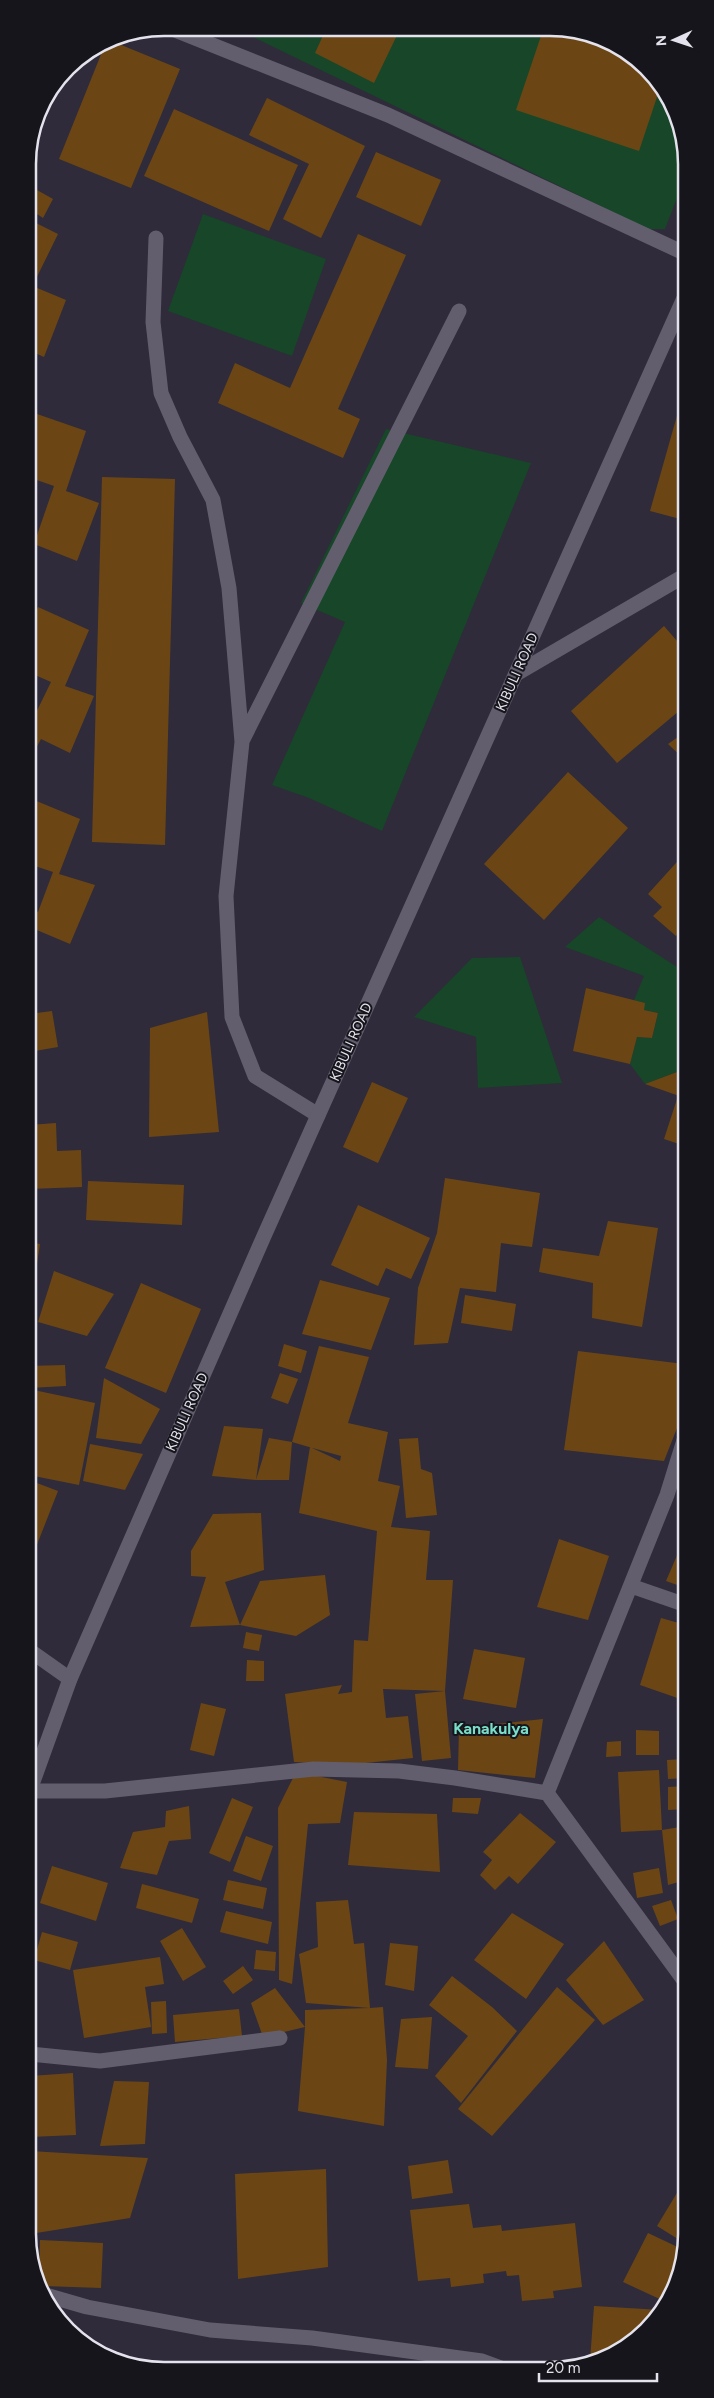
<svg xmlns="http://www.w3.org/2000/svg" width="714" height="2398" font-family="Figtree,sans-serif">
  <style>
    .green { fill: #174628 }
    .building { fill: #6b4614 }
    .lines { fill: none; stroke-linecap: round; stroke-linejoin: round }
    .service { stroke: #625e6e; stroke-width: 15 }
    .minor { stroke: #625e6e; stroke-width: 15 }
    .tertiary { stroke: #625e6e; stroke-width: 15 }
    .labels { text-anchor: middle; dominant-baseline: central; stroke-width: 4; stroke-linejoin: round; paint-order: stroke }
    .street-label { font-size: 14px; fill: #e4e2ec; stroke: #17151c }
    .quarter-label { font-size: 16px; font-weight: bold; fill: #79dec9; stroke: #17151c }
    .rim { fill: none; stroke: #e4e2ec; stroke-width: 2.5 }
  </style>
  <rect width="100%" height="100%" fill="#2f2b3a"/>
  <path class="green" d="M257 28 576 30 647 68 684 138V180L665 229H648L253 37Z
    M203 214 326 259 292 356 168 311Z
    M386 429 531 463 382 831 309 798 272 785 345 622 301 603Z
    M599 917 685 972V1069L645 1084 630 1064 637 1037 652 1038 658 1013 644 1010 634 1000 644 976 565 947Z
    M520 957 562 1083 478 1088 476 1037 414 1017 472 958Z"/>
  <path class="building" d="M326 29H400L374 83 315 53Z
    M543 30H567L593 39 647 68 659 91 639 151 516 110Z
    M109 40 180 69 131 188 59 159 106 42Z
    M267 98 365 146 321 238 283 219 309 164 249 135Z
    M174 109 298 165 269 231 144 176Z
    M376 152 441 180 421 226 356 197Z
    M37 190 53 199 43 218 28 208Z
    M28 219 58 234 33 285 28 282Z
    M358 234 406 255 338 409 360 419 343 458 218 403 235 363 290 388Z
    M30 285 66 300 44 357 28 350V290Z
    M684 391V520L650 511Z
    M37 414 86 431 66 491 99 503 77 561 34 544 54 486 28 477V441Z
    M102 477 175 479 165 845 92 842Z
    M28 541 34 544 28 558Z
    M38 607 89 630 65 686 94 696 70 753 41 739 28 763V729L51 682 28 672V631Z
    M664 626 684 649 685 706 617 763 571 711Z
    M685 712V726L677 718Z
    M685 732V760L668 744Z
    M568 772 628 828 544 920 484 864Z
    M34 800 80 819 59 874 95 885 70 944 32 928 29 936V908L38 912 53 872 29 864V815Z
    M685 853V926L676 936 653 916 662 907 648 894Z
    M586 988 645 1003 644 1010 658 1013 652 1038 637 1037 630 1064 573 1051Z
    M52 1011 58 1047 29 1052V1014Z
    M207 1012 219 1132 149 1137 150 1028Z
    M685 1069V1098L645 1084Z
    M372 1082 408 1098 378 1163 343 1147Z
    M677 1099 685 1103V1146L664 1139Z
    M56 1123 57 1151 81 1150 82 1187 29 1189V1125Z
    M445 1178 540 1193 532 1247 501 1243 496 1292 460 1288 448 1343 414 1345 418 1288 437 1233Z
    M88 1181 184 1185 182 1225 86 1220Z
    M358 1205 430 1238 411 1279 386 1268 378 1286 331 1265Z
    M608 1221 658 1228 642 1327 592 1318 593 1283 539 1272 543 1248 599 1256Z
    M29 1242 40 1244 33 1290 29 1289Z
    M54 1271 114 1294 87 1336 38 1322Z
    M320 1280 390 1298 371 1350 302 1334Z
    M141 1283 201 1309 166 1393 105 1368Z
    M465 1295 516 1304 512 1331 461 1323Z
    M284 1344 307 1351 301 1373 278 1366Z
    M319 1346 369 1357 348 1423 388 1432 378 1481 400 1486 391 1527 430 1531 426 1580H453L445 1691 383 1689 386 1718 408 1716 413 1758 346 1765 294 1762 285 1694 342 1685 338 1694 352 1692 354 1640 368 1641 377 1531 299 1513 310 1447 340 1461 341 1456 309 1447 292 1442Z
    M578 1351 684 1364 681 1418 664 1461 564 1450Z
    M65 1365 66 1386 29 1388V1366Z
    M280 1373 298 1379 288 1404 271 1398Z
    M104 1378 160 1409 141 1444 96 1438Z
    M29 1389 95 1403 79 1485 29 1475Z
    M224 1426 263 1429 256 1480 269 1438 292 1442 289 1480H256L212 1476Z
    M418 1438 421 1469 432 1473 437 1515 406 1518 399 1439Z
    M90 1444 143 1454 125 1490 83 1481Z
    M29 1480 58 1491 29 1565Z
    M261 1513 264 1570 225 1582 240 1625 190 1627 206 1577 191 1576V1551L213 1514Z
    M685 1537V1544L686 1588 666 1581Z
    M559 1539 609 1556 588 1620 537 1607Z
    M325 1575 330 1615 296 1636 240 1625 260 1581Z
    M661 1618 686 1625V1701L640 1685Z
    M246 1632 262 1635 259 1651 243 1648Z
    M474 1649 525 1658 516 1708 463 1699Z
    M247 1660 264 1661V1681H246Z
    M445 1691 451 1758 422 1761 415 1694Z
    M201 1703 226 1709 214 1756 190 1750Z
    M543 1719 535 1778 458 1770 459 1728Z
    M636 1730 659 1731V1755H636Z
    M621 1741V1756L606 1757 607 1742Z
    M686 1759V1778L668 1779 667 1760Z
    M659 1770 662 1830 621 1832 618 1772Z
    M296 1772 347 1782 340 1823 308 1824 292 1984 279 1980 278 1808Z
    M686 1786V1809L668 1810V1787Z
    M232 1798 253 1807 230 1862 209 1853Z
    M453 1798H481L478 1814 452 1812Z
    M189 1806 191 1839 169 1841 157 1875 120 1868 133 1832 165 1827 166 1811Z
    M354 1812 437 1814 440 1872 348 1865Z
    M520 1813 556 1842 518 1884 509 1876 495 1890 480 1875 492 1860 483 1852Z
    M686 1826V1880L668 1885 662 1830Z
    M246 1836 273 1846 261 1881 233 1871Z
    M52 1866 108 1883 96 1921 40 1903Z
    M659 1868 663 1893 637 1898 633 1873Z
    M228 1880 267 1888 263 1909 223 1900Z
    M142 1884 199 1899 192 1923 136 1908Z
    M348 1900 354 1944 364 1943 370 2008 383 2007 387 2060 384 2126 298 2111 305 2027 263 2037 251 2003 275 1988 305 2027V2010L370 2008 306 2003 299 1954 318 1947 316 1902Z
    M671 1900 678 1919 660 1926 652 1906Z
    M226 1911 272 1922 268 1944 220 1932Z
    M512 1913 564 1944 526 1999 474 1960Z
    M182 1928 206 1967 183 1981 160 1941Z
    M42 1932 78 1942 70 1970 34 1960Z
    M604 1941 644 2000 603 2025 566 1980Z
    M390 1943 418 1946 414 1991 385 1985Z
    M256 1950 276 1952 275 1971 254 1969Z
    M160 1957 164 1984 145 1987 151 2027 84 2038 73 1970Z
    M243 1966 253 1980 233 1994 223 1981Z
    M452 1976 492 2007 517 2031 461 2103 435 2076 468 2036 429 2005Z
    M557 1987 595 2020 492 2136 458 2109Z
    M30 1988H35V2013H30Z
    M166 2001 167 2033 152 2034 151 2002Z
    M239 2009 242 2036 175 2042 173 2015Z
    M432 2017 428 2069 395 2067 401 2019Z
    M73 2073 76 2135 30 2137V2076Z
    M114 2081 149 2082 145 2144 100 2146Z
    M30 2151 148 2158 130 2218 30 2234Z
    M448 2160 453 2193 412 2199 408 2166Z
    M326 2169 328 2267 238 2279 235 2174Z
    M686 2178V2244L657 2226Z
    M469 2204 473 2228 501 2225 502 2231 575 2223 582 2287 553 2291 554 2298 522 2301 519 2275 507 2276 506 2271 483 2274 484 2283 451 2287 450 2278 418 2281 410 2210Z
    M648 2233 684 2250 676 2286 666 2302 623 2282Z
    M40 2240 103 2243 101 2288 44 2286 39 2276Z
    M594 2306 661 2310 652 2324 618 2352 593 2362 590 2361Z"/>
  <g class="lines">
    <path class="service" d="M156 238 153 322 161 393 180 437 213 500 229 588 242 742 226 896 232 1017 255 1076 318 1115
      M242 741 459 311"/>
    <path class="minor" d="M170 28 388 115 684 253
      M516 674 684 576
      M631 1586 686 1605
      M29 1650 70 1679
      M30 1791H105L314 1769 399 1771 455 1778 547 1793 686 1983
      M547 1793 667 1495 685 1437
      M30 2054 100 2061 280 2038
      M49 2296 87 2307 210 2330 312 2338 482 2361 501 2368"/>
    <path class="tertiary" d="M30 1790 70 1679 264 1236 684 298"/>
  </g>
  <g class="labels">
    <g class="street-label">
      <text transform="translate(517 672) rotate(-66)">KIBULI ROAD</text>
      <text transform="translate(351 1042) rotate(-66)">KIBULI ROAD</text>
      <text transform="translate(187 1412) rotate(-66)">KIBULI ROAD</text>
    </g>
    <g class="quarter-label">
      <text x="491" y="1728">Kanakulya</text>
    </g>
  </g>
  <path d="M0 0H714V2398H0ZM164 36H550A128 128 0 0 1 678 164V2234A128 128 0 0 1 550 2362H164A128 128 0 0 1 36 2234V164A128 128 0 0 1 164 36Z" fill="#17151c" fill-rule="evenodd"/>
  <path class="rim" d="M164 36H550A128 128 0 0 1 678 164V2234A128 128 0 0 1 550 2362H164A128 128 0 0 1 36 2234V164A128 128 0 0 1 164 36Z"/>
  <g transform="translate(674 40) rotate(267)" stroke="#17151c" stroke-width="4" paint-order="stroke">
  <path d="M0-4L9 19L0 12L-9 19Z" fill="#e4e2ec"/>
  <text y="-8" font-size="14" font-weight="bold" text-anchor="middle" fill="#e4e2ec">N</text>
  </g>
  <path d="M539 2373v8h118v-8" fill="none" stroke="#e4e2ec" stroke-width="2.5"/>
  <text x="546" y="2373" font-size="15" fill="#e4e2ec" stroke="#17151c" stroke-width="4" paint-order="stroke">20 m</text>
</svg>
